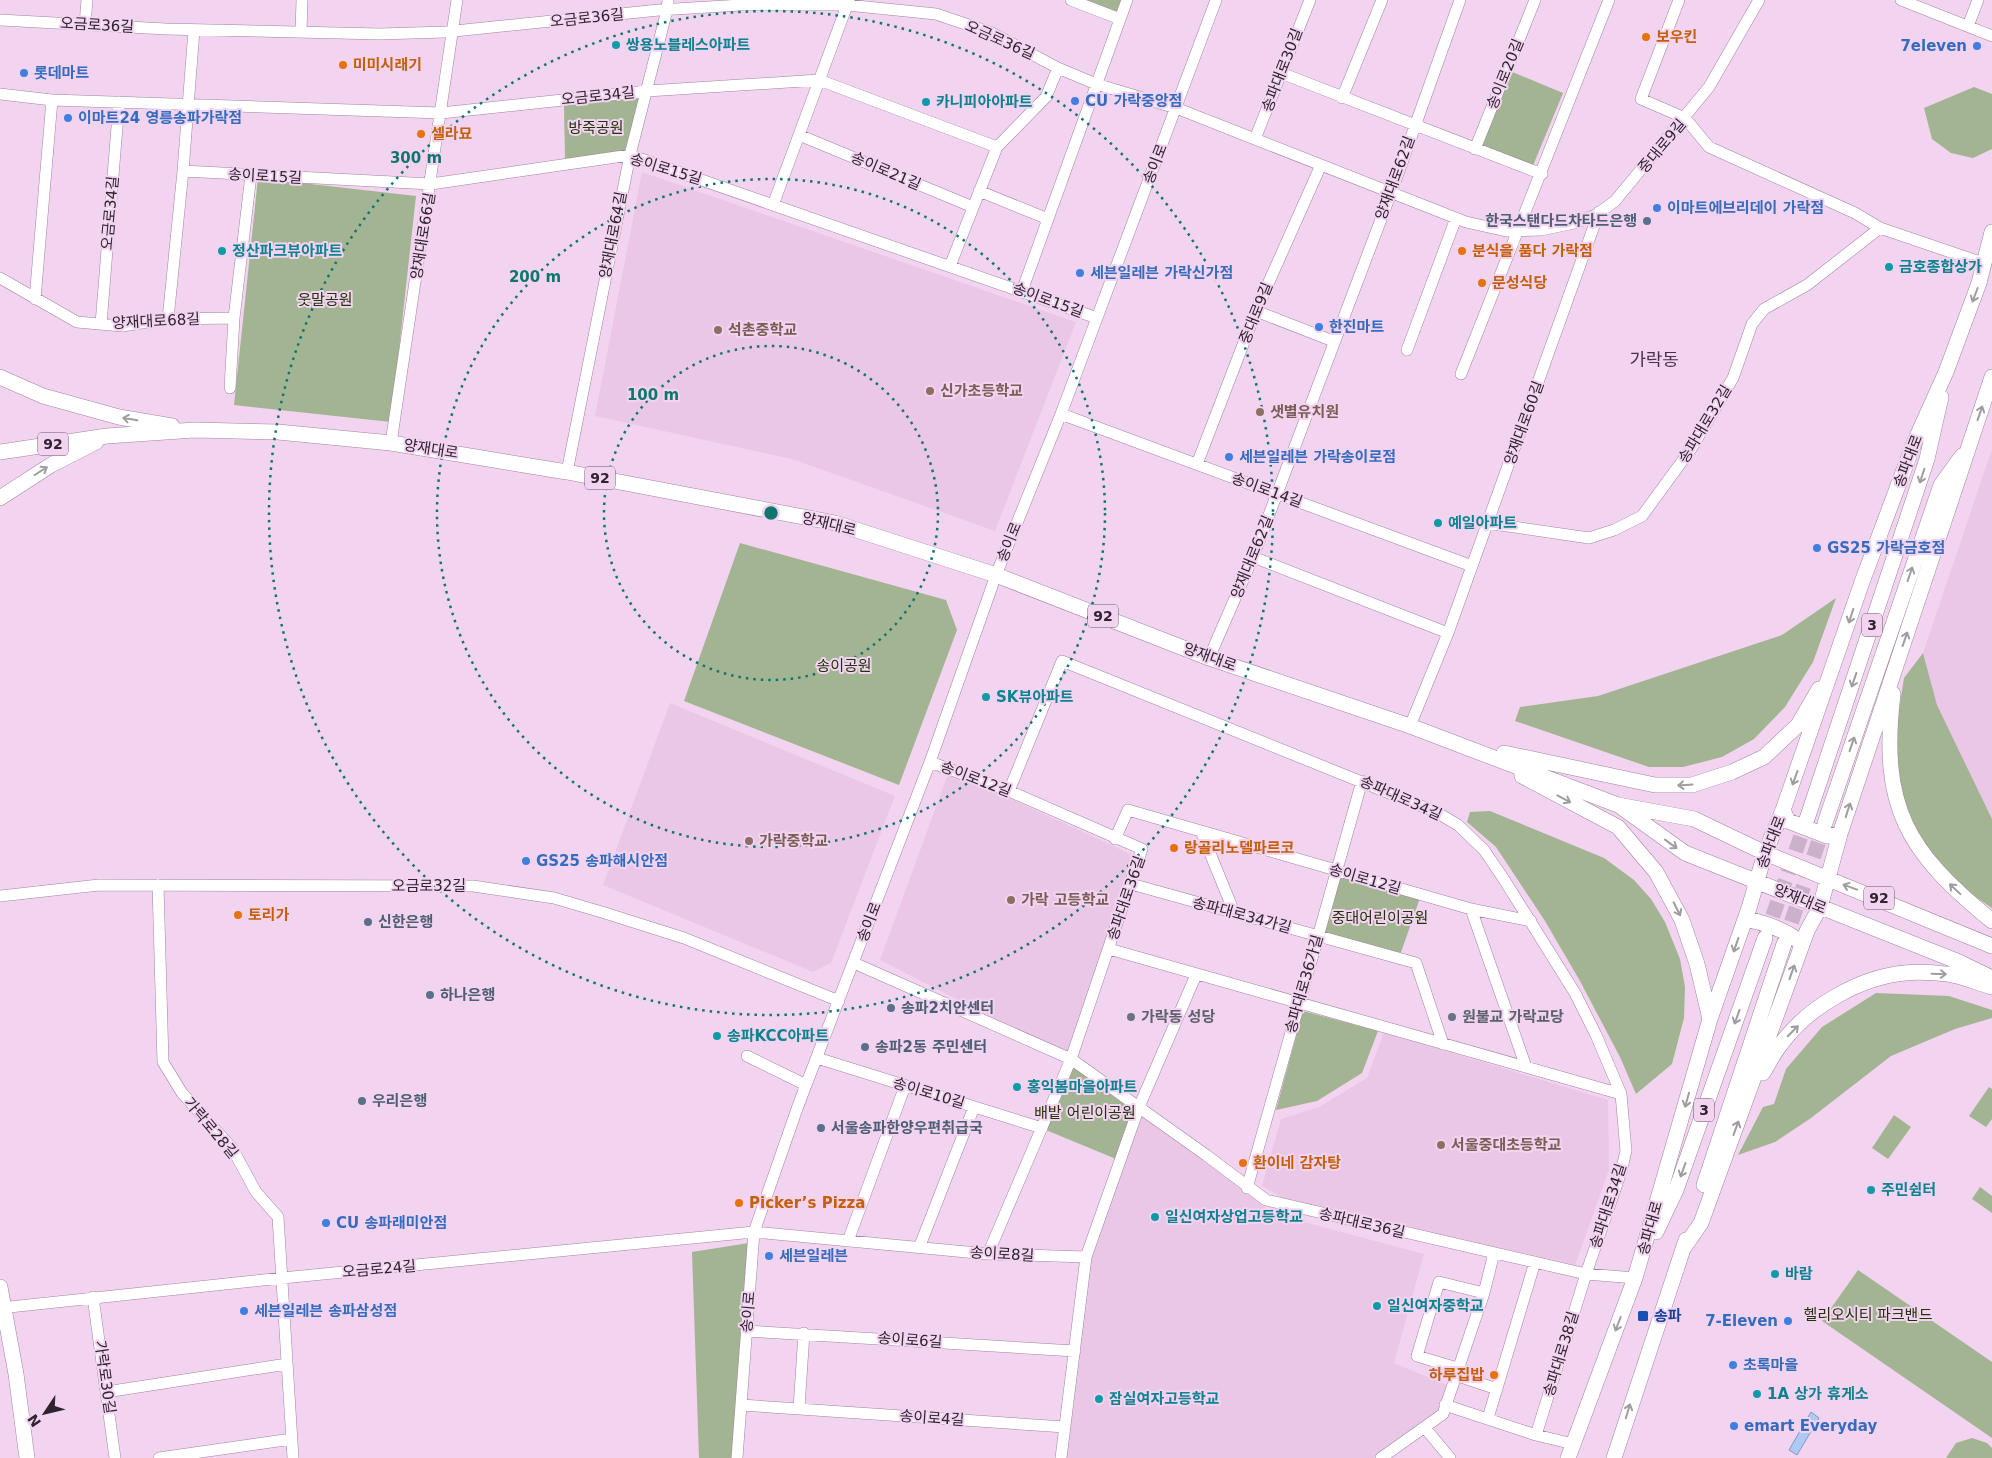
<svg xmlns="http://www.w3.org/2000/svg" width="1992" height="1458" font-family="'DejaVu Sans','Noto Sans KR',sans-serif">
  <style>
    .built { fill: #eac7e7 }
    .green { fill: #a2b491 }
    .water { fill: #adcaf6; stroke: #8798ba }
    .lines { fill: none; stroke-linecap: round; stroke-linejoin: round }
    .major-tunnel { stroke: #cbb1c9; stroke-width: 15; stroke-dasharray: 15 8; stroke-linecap: butt }
    .minor-casing { stroke: #a0849e; stroke-width: 12 }
    .major-casing { stroke: #a0849e; stroke-width: 16 }
    .minor { stroke: #fff; stroke-width: 11 }
    .major { stroke: #fff; stroke-width: 15 }
    .oneway { stroke: #a19ca1 }
    .ring { fill: none; stroke: #0f766e; stroke-width: 2.5; stroke-dasharray: 2.5 5 }
    .food-dot { fill: #e8710a; stroke: #f2d4f0; stroke-width: 2 }
    .culture-dot { fill: #0f9aa8; stroke: #f2d4f0; stroke-width: 2 }
    .shop-dot { fill: #3f7fe0; stroke: #f2d4f0; stroke-width: 2 }
    .service-dot { fill: #5c6f8a; stroke: #f2d4f0; stroke-width: 2 }
    .education-dot { fill: #8d6e63; stroke: #f2d4f0; stroke-width: 2 }
    .worship-dot { fill: #6b7280; stroke: #f2d4f0; stroke-width: 2 }
    .transit-dot { fill: #1a4fb4; stroke: #f2d4f0; stroke-width: 2 }
    .labels { text-anchor: middle; dominant-baseline: central; stroke-width: 4; stroke-linejoin: round; paint-order: stroke }
    .shield { fill: #f2d4f0; stroke: #695868; stroke-width: 1 }
    .shield-label { font-size: 14px; font-weight: bold; fill: #2e232e }
    .street-label { font-size: 15px; fill: #2e232e; stroke: #f2d4f0 }
    .food-label { font-size: 15px; font-weight: bold; fill: #c56008; stroke: #f2d4f0; text-anchor: start }
    .culture-label { font-size: 15px; font-weight: bold; fill: #0d838f; stroke: #f2d4f0; text-anchor: start }
    .shop-label { font-size: 15px; font-weight: bold; fill: #366cbe; stroke: #f2d4f0; text-anchor: start }
    .park-label { font-size: 15px; fill: #213308; stroke: #f2d4f0 }
    .service-label { font-size: 15px; font-weight: bold; fill: #4e5e75; stroke: #f2d4f0; text-anchor: start }
    .education-label { font-size: 15px; font-weight: bold; fill: #785e54; stroke: #f2d4f0; text-anchor: start }
    .worship-label { font-size: 15px; font-weight: bold; fill: #5b616d; stroke: #f2d4f0; text-anchor: start }
    .transit-label { font-size: 15px; font-weight: bold; fill: #164399; stroke: #f2d4f0; text-anchor: start }
    .quarter-label { font-size: 18px; fill: #493147; stroke: #f2d4f0 }
    .centre { fill: #0f766e; stroke: #f2d4f0; stroke-width: 2.5 }
    .ring-label { font-size: 15px; text-anchor: middle; font-weight: bold; fill: #0f766e; stroke: #f2d4f0; stroke-width: 4; stroke-linejoin: round; paint-order: stroke }
  </style>
  <rect width="100%" height="100%" fill="#f2d4f0"/>
  <path class="built" d="M642 172 1076 322 995 531 792 459 595 416Z
    M1992 449V819L1937 705 1923 653Z
    M670 703 895 796 831 963 813 972 603 885Z
    M948 774 1007 797 1135 856 1068 1056 880 960Z
    M1384 1032 1608 1100 1609 1170 1575 1265 1283 1198 1262 1186 1281 1119 1319 1107 1367 1078Z
    M1141 1113 1274 1214 1424 1254 1394 1363 1449 1386 1442 1410 1373 1458H1065L1089 1258Z"/>
  <path class="green" d="M1080 0H1121L1116 13Z
    M1510 71 1563 93 1532 168 1480 148Z
    M1974 87 1992 94V149L1973 158 1951 153 1932 139 1924 108Z
    M640 98 625 150 565 160 564 105Z
    M258 178 416 196 391 422 234 405Z
    M740 543 946 600 957 630 899 785 684 701Z
    M1836 598 1813 662 1785 707 1754 739 1722 757 1683 767H1649L1515 721 1520 707 1598 696 1782 635Z
    M1923 653 1937 705 1992 819V908L1962 888 1931 858 1909 821 1896 780 1897 723 1904 678Z
    M1490 811 1604 858 1634 880 1651 899 1665 922 1680 959 1685 987 1684 1018 1672 1064 1636 1094 1620 1057 1580 981 1545 921 1496 847 1467 822 1470 812Z
    M1339 875 1420 898 1400 955 1323 933Z
    M1876 993 1949 996 1992 1010V1018L1955 1029 1891 1056 1811 1118 1775 1142 1738 1155 1763 1107 1774 1104 1786 1069 1822 1027Z
    M1303 1011 1378 1031 1362 1073 1317 1101 1276 1110Z
    M1072 1065 1133 1111 1116 1159 1046 1130Z
    M1989 1087 1992 1089V1119L1986 1127 1969 1116Z
    M1894 1115 1911 1127 1888 1159 1872 1148Z
    M1980 1187 1992 1196V1213L1972 1199Z
    M749 1243 732 1458H699L692 1252Z
    M1858 1270 1992 1362V1438L1822 1321Z
    M1972 1438 1987 1443 1992 1448V1458H1946L1956 1443Z"/>
  <path class="water" d="M1811 1412 1819 1418 1797 1455 1789 1450Z"/>
  <g class="lines">
    <path class="major-tunnel" d="M1765 938 1807 819
      M1784 944 1825 823"/>
    <g class="minor-casing">
      <path id="minor" d="M1071 0 1120 19
        M1679 0 1641 99 1685 118 1709 147 1855 213 1880 228 1983 263
        M1901 0 1992 36
        M0 20 166 29 380 34 445 32 659 10 741 5H847L936 14 992 33 1058 68 1096 84 1176 108 1466 222 1506 231 1541 230 1574 223 1596 215 1615 201 1709 87 1759 0
        M85 24 87 0
        M1968 26 1978 0
        M301 32 302 0
        M1281 73 1542 174
        M0 94 52 100 441 113 647 91 819 80 997 147
        M1342 98 1382 0
        M799 135 973 207
        M1255 139 1310 0
        M1475 149 1535 0
        M183 171 431 184 630 155 1097 318
        M979 191 1048 219
        M773 205 849 0
        M950 266 997 147 1046 97 1058 68
        M0 278 77 322 122 326 168 319 234 318 251 175
        M1022 291 1127 0
        M35 299 52 100
        M1256 311 1333 341
        M168 319 183 171 194 30
        M101 324 119 102
        M1407 350 1456 218
        M1461 374 1609 0
        M230 388 234 318
        M1061 414 1472 566
        M391 443 457 0
        M1197 464 1256 311 1321 165
        M567 472 630 155 667 10 668 0
        M1487 523 1589 538 1614 530 1642 516 1691 449 1733 378 1752 324 1764 309 1807 285 1880 228
        M1253 557 1448 633
        M1209 658 1253 557 1394 185 1460 0
        M1410 726 1448 633 1599 212
        M930 762 1009 791 1142 849 1071 1059 988 1254
        M1009 791 1062 661 1436 812 1458 825 1484 850 1505 881 1575 993 1596 1035 1621 1094 1626 1151 1621 1172 1586 1274 1536 1435
        M1201 831 1234 912
        M1115 839 1128 810 1471 909 1531 921
        M1131 884 1416 963 1443 1044
        M158 885 163 1062 182 1093 232 1148 256 1192 278 1217 293 1458
        M0 896 99 885 473 886 554 898 605 913 684 938 839 1001
        M1471 909 1526 1067
        M1109 949 1621 1094
        M854 963 1071 1059 1206 1155 1266 1200 1586 1274 1635 1278
        M747 1056 806 1085
        M817 1058 1042 1128
        M1247 1188 1362 781
        M848 1241 905 1086
        M919 1248 974 1107
        M93 1297 115 1458
        M0 1308 282 1278 754 1232 988 1254 1086 1257
        M746 1331 1075 1351
        M1457 1368 1417 1356 1439 1282 1484 1293
        M1455 1375 1497 1389
        M106 1392 287 1364
        M741 1405 1065 1427
        M1445 1405 1536 1435 1573 1444
        M799 1408 804 1333
        M1488 1418 1535 1262
        M1425 1428 1450 1458
        M159 1458 292 1439
        M737 1458 754 1232 798 1106 930 762 996 575 1061 414 1216 0
        M1061 1458 1086 1257 1139 1107 1196 975
        M1381 1458 1443 1414 1484 1293 1494 1253"/>
    </g>
    <g class="major-casing">
      <path id="major" d="M0 377 43 396 119 417 172 426
        M0 452 107 436 195 430 278 432 391 443 567 472 835 523 996 575 1209 658 1410 726 1618 805 1694 819 1765 853 1992 946
        M0 498 51 465 96 442
        M1893 694C1880 807 1906 851 1992 921
        M1504 753 1655 785H1692L1732 772 1764 757 1798 725 1819 689
        M1522 776 1618 827 1656 872 1682 920 1697 964 1710 1019
        M1621 807 1685 853 1959 962 1992 978
        M1783 810 1788 821 1827 836 1840 834
        M1807 819 1927 459 1941 397
        M1825 823 1941 485 1962 456
        M1745 919C1763 922 1789 931 1802 944
        M1763 1073C1769 1063 1774 1053 1781 1044 1808 1007 1860 977 1905 973 1919 971 1934 973 1948 974 1962 976 1978 983 1992 987
        M1704 1185 1784 944
        M1656 1232 1676 1190 1765 938
        M1683 1249 1701 1223 1807 931 1820 907 1840 834 1992 377
        M0 1287 16 1374 27 1458
        M1568 1458 1635 1278 1710 1019 1749 908 1765 853 1783 810 1862 582 1914 443 1946 372 1979 283 1992 232
        M1614 1458 1686 1240"/>
    </g>
    <use href="#minor" class="minor"/>
    <use href="#major" class="major"/>
  </g>
  <defs><path id="oneway-shaft" d="M-6 0H5M1.5-3L5.5 0L1.5 3" fill="none" stroke-width="1.6" stroke-linecap="round" stroke-linejoin="round" transform="scale(1.25)"/></defs>
  <g class="oneway">
    <use href="#oneway-shaft" transform="translate(1975 295) rotate(111)"/>
    <use href="#oneway-shaft" transform="translate(1980 413) rotate(-71)"/>
    <use href="#oneway-shaft" transform="translate(130 419) rotate(-170)"/>
    <use href="#oneway-shaft" transform="translate(41 471) rotate(-32)"/>
    <use href="#oneway-shaft" transform="translate(1922 476) rotate(108)"/>
    <use href="#oneway-shaft" transform="translate(1910 574) rotate(-71)"/>
    <use href="#oneway-shaft" transform="translate(1851 616) rotate(108)"/>
    <use href="#oneway-shaft" transform="translate(1905 639) rotate(-71)"/>
    <use href="#oneway-shaft" transform="translate(1854 680) rotate(109)"/>
    <use href="#oneway-shaft" transform="translate(1852 744) rotate(-71)"/>
    <use href="#oneway-shaft" transform="translate(1795 778) rotate(110)"/>
    <use href="#oneway-shaft" transform="translate(1685 785) rotate(176)"/>
    <use href="#oneway-shaft" transform="translate(1564 799) rotate(28)"/>
    <use href="#oneway-shaft" transform="translate(1848 810) rotate(-72)"/>
    <use href="#oneway-shaft" transform="translate(1671 844) rotate(36)"/>
    <use href="#oneway-shaft" transform="translate(1850 887) rotate(-160)"/>
    <use href="#oneway-shaft" transform="translate(1955 889) rotate(-137)"/>
    <use href="#oneway-shaft" transform="translate(1677 909) rotate(63)"/>
    <use href="#oneway-shaft" transform="translate(1736 945) rotate(109)"/>
    <use href="#oneway-shaft" transform="translate(1792 972) rotate(-70)"/>
    <use href="#oneway-shaft" transform="translate(1939 974) rotate(2)"/>
    <use href="#oneway-shaft" transform="translate(1737 1017) rotate(110)"/>
    <use href="#oneway-shaft" transform="translate(1793 1031) rotate(-45)"/>
    <use href="#oneway-shaft" transform="translate(1687 1100) rotate(106)"/>
    <use href="#oneway-shaft" transform="translate(1736 1128) rotate(-70)"/>
    <use href="#oneway-shaft" transform="translate(1683 1170) rotate(110)"/>
    <use href="#oneway-shaft" transform="translate(1618 1324) rotate(111)"/>
    <use href="#oneway-shaft" transform="translate(1628 1411) rotate(-73)"/>
  </g>
  <g class="ring">
    <circle cx="771" cy="513" r="167"/>
    <circle cx="771" cy="513" r="334"/>
    <circle cx="771" cy="513" r="502"/>
  </g>
  <g class="food-dot">
    <circle cx="1646" cy="37" r="5"/>
    <circle cx="343" cy="65" r="5"/>
    <circle cx="421" cy="134" r="5"/>
    <circle cx="1462" cy="251" r="5"/>
    <circle cx="1482" cy="283" r="5"/>
    <circle cx="1174" cy="848" r="5"/>
    <circle cx="238" cy="915" r="5"/>
    <circle cx="1243" cy="1163" r="5"/>
    <circle cx="739" cy="1203" r="5"/>
    <circle cx="1494" cy="1375" r="5"/>
  </g>
  <g class="culture-dot">
    <circle cx="616" cy="45" r="5"/>
    <circle cx="926" cy="102" r="5"/>
    <circle cx="222" cy="251" r="5"/>
    <circle cx="1889" cy="267" r="5"/>
    <circle cx="1438" cy="523" r="5"/>
    <circle cx="986" cy="697" r="5"/>
    <circle cx="717" cy="1036" r="5"/>
    <circle cx="1017" cy="1087" r="5"/>
    <circle cx="1871" cy="1190" r="5"/>
    <circle cx="1155" cy="1217" r="5"/>
    <circle cx="1775" cy="1274" r="5"/>
    <circle cx="1377" cy="1306" r="5"/>
    <circle cx="1757" cy="1394" r="5"/>
    <circle cx="1099" cy="1399" r="5"/>
  </g>
  <g class="shop-dot">
    <circle cx="1977" cy="46" r="5"/>
    <circle cx="24" cy="73" r="5"/>
    <circle cx="1075" cy="101" r="5"/>
    <circle cx="68" cy="118" r="5"/>
    <circle cx="1657" cy="208" r="5"/>
    <circle cx="1080" cy="273" r="5"/>
    <circle cx="1319" cy="327" r="5"/>
    <circle cx="1229" cy="457" r="5"/>
    <circle cx="1817" cy="548" r="5"/>
    <circle cx="526" cy="861" r="5"/>
    <circle cx="326" cy="1223" r="5"/>
    <circle cx="769" cy="1256" r="5"/>
    <circle cx="244" cy="1311" r="5"/>
    <circle cx="1788" cy="1321" r="5"/>
    <circle cx="1733" cy="1365" r="5"/>
    <circle cx="1734" cy="1426" r="5"/>
  </g>
  <g class="service-dot">
    <circle cx="1647" cy="221" r="5"/>
    <circle cx="368" cy="922" r="5"/>
    <circle cx="430" cy="995" r="5"/>
    <circle cx="891" cy="1008" r="5"/>
    <circle cx="865" cy="1047" r="5"/>
    <circle cx="362" cy="1101" r="5"/>
    <circle cx="821" cy="1128" r="5"/>
  </g>
  <g class="education-dot">
    <circle cx="718" cy="330" r="5"/>
    <circle cx="930" cy="391" r="5"/>
    <circle cx="1260" cy="412" r="5"/>
    <circle cx="749" cy="841" r="5"/>
    <circle cx="1011" cy="900" r="5"/>
    <circle cx="1441" cy="1145" r="5"/>
  </g>
  <g class="worship-dot">
    <circle cx="1131" cy="1017" r="5"/>
    <circle cx="1452" cy="1017" r="5"/>
  </g>
  <rect class="transit-dot" x="1637" y="1310" width="12" height="12" rx="2.5"/>
  <g class="labels">
    <g class="shield">
      <rect x="38" y="432.5" width="30" height="23" rx="4"/>
      <rect x="585" y="466.5" width="30" height="23" rx="4"/>
      <rect x="1088" y="604.5" width="30" height="23" rx="4"/>
      <rect x="1862" y="613.5" width="20" height="23" rx="4"/>
      <rect x="1864" y="886.5" width="30" height="23" rx="4"/>
      <rect x="1694" y="1098.5" width="20" height="23" rx="4"/>
    </g>
    <g class="shield-label">
      <text x="53" y="444">92</text>
      <text x="600" y="478">92</text>
      <text x="1103" y="616">92</text>
      <text x="1872" y="625">3</text>
      <text x="1879" y="898">92</text>
      <text x="1704" y="1110">3</text>
    </g>
    <g class="street-label">
      <text transform="translate(587 18) rotate(-6)">오금로36길</text>
      <text transform="translate(97 25) rotate(3)">오금로36길</text>
      <text transform="translate(1000 40) rotate(24)">오금로36길</text>
      <text transform="translate(1282 70) rotate(-69)">송파대로30길</text>
      <text transform="translate(1505 74) rotate(-68)">송이로20길</text>
      <text transform="translate(598 96) rotate(-6)">오금로34길</text>
      <text transform="translate(1662 146) rotate(-50)">중대로9길</text>
      <text transform="translate(1155 164) rotate(-69)">송이로</text>
      <text transform="translate(666 169) rotate(17)">송이로15길</text>
      <text transform="translate(886 171) rotate(23)">송이로21길</text>
      <text transform="translate(265 176) rotate(3)">송이로15길</text>
      <text transform="translate(1395 178) rotate(-70)">양재대로62길</text>
      <text transform="translate(110 213) rotate(-85)">오금로34길</text>
      <text transform="translate(613 235) rotate(-79)">양재대로64길</text>
      <text transform="translate(423 236) rotate(-81)">양재대로66길</text>
      <text transform="translate(1048 300) rotate(20)">송이로15길</text>
      <text transform="translate(1256 313) rotate(-68)">중대로9길</text>
      <text transform="translate(156 321) rotate(-3)">양재대로68길</text>
      <text transform="translate(1524 423) rotate(-70)">양재대로60길</text>
      <text transform="translate(1705 424) rotate(-59)">송파대로32길</text>
      <text transform="translate(431 449) rotate(9)">양재대로</text>
      <text transform="translate(1908 461) rotate(-69)">송파대로</text>
      <text transform="translate(1267 490) rotate(20)">송이로14길</text>
      <text transform="translate(829 524) rotate(14)">양재대로</text>
      <text transform="translate(1009 542) rotate(-68)">송이로</text>
      <text transform="translate(1252 557) rotate(-68)">양재대로62길</text>
      <text transform="translate(1210 657) rotate(20)">양재대로</text>
      <text transform="translate(976 779) rotate(21)">송이로12길</text>
      <text transform="translate(1401 798) rotate(24)">송파대로34길</text>
      <text transform="translate(1771 842) rotate(-69)">송파대로</text>
      <text transform="translate(1365 879) rotate(16)">송이로12길</text>
      <text x="429" y="886">오금로32길</text>
      <text transform="translate(1126 898) rotate(-71)">송파대로36길</text>
      <text transform="translate(1800 899) rotate(22)">양재대로</text>
      <text transform="translate(1242 915) rotate(15)">송파대로34가길</text>
      <text transform="translate(869 922) rotate(-69)">송이로</text>
      <text transform="translate(1304 984) rotate(-74)">송파대로36가길</text>
      <text transform="translate(929 1093) rotate(17)">송이로10길</text>
      <text transform="translate(211 1128) rotate(50)">가락로28길</text>
      <text transform="translate(1608 1206) rotate(-72)">송파대로34길</text>
      <text transform="translate(1362 1223) rotate(13)">송파대로36길</text>
      <text transform="translate(1650 1228) rotate(-74)">송파대로</text>
      <text transform="translate(1002 1254) rotate(3)">송이로8길</text>
      <text transform="translate(379 1269) rotate(-5)">오금로24길</text>
      <text transform="translate(748 1312) rotate(-85)">송이로</text>
      <text transform="translate(910 1340) rotate(4)">송이로6길</text>
      <text transform="translate(1561 1354) rotate(-73)">송파대로38길</text>
      <text transform="translate(105 1377) rotate(82)">가락로30길</text>
      <text transform="translate(932 1418) rotate(4)">송이로4길</text>
    </g>
    <g class="food-label">
      <text x="1656" y="37">보우킨</text>
      <text x="353" y="65">미미시래기</text>
      <text x="431" y="134">셀라묘</text>
      <text x="1472" y="251">분식을 품다 가락점</text>
      <text x="1492" y="283">문성식당</text>
      <text x="1184" y="848">랑골리노델파르코</text>
      <text x="248" y="915">토리가</text>
      <text x="1253" y="1163">환이네 감자탕</text>
      <text x="749" y="1203">Picker’s Pizza</text>
      <text x="1484" y="1375" text-anchor="end">하루집밥</text>
    </g>
    <g class="culture-label">
      <text x="626" y="45">쌍용노블레스아파트</text>
      <text x="936" y="102">카니피아아파트</text>
      <text x="232" y="251">정산파크뷰아파트</text>
      <text x="1899" y="267">금호종합상가</text>
      <text x="1448" y="523">예일아파트</text>
      <text x="996" y="697">SK뷰아파트</text>
      <text x="727" y="1036">송파KCC아파트</text>
      <text x="1027" y="1087">홍익봄마을아파트</text>
      <text x="1881" y="1190">주민쉼터</text>
      <text x="1165" y="1217">일신여자상업고등학교</text>
      <text x="1785" y="1274">바람</text>
      <text x="1387" y="1306">일신여자중학교</text>
      <text x="1767" y="1394">1A 상가 휴게소</text>
      <text x="1109" y="1399">잠실여자고등학교</text>
    </g>
    <g class="shop-label">
      <text x="1967" y="46" text-anchor="end">7eleven</text>
      <text x="34" y="73">롯데마트</text>
      <text x="1085" y="101">CU 가락중앙점</text>
      <text x="78" y="118">이마트24 영릉송파가락점</text>
      <text x="1667" y="208">이마트에브리데이 가락점</text>
      <text x="1090" y="273">세븐일레븐 가락신가점</text>
      <text x="1329" y="327">한진마트</text>
      <text x="1239" y="457">세븐일레븐 가락송이로점</text>
      <text x="1827" y="548">GS25 가락금호점</text>
      <text x="536" y="861">GS25 송파해시안점</text>
      <text x="336" y="1223">CU 송파래미안점</text>
      <text x="779" y="1256">세븐일레븐</text>
      <text x="254" y="1311">세븐일레븐 송파삼성점</text>
      <text x="1778" y="1321" text-anchor="end">7-Eleven</text>
      <text x="1743" y="1365">초록마을</text>
      <text x="1744" y="1426">emart Everyday</text>
    </g>
    <g class="park-label">
      <text x="596" y="128">방죽공원</text>
      <text x="325" y="300">웃말공원</text>
      <text x="844" y="666">송이공원</text>
      <text x="1380" y="918">중대어린이공원</text>
      <text x="1085" y="1113">배밭 어린이공원</text>
      <text x="1868" y="1315">헬리오시티 파크밴드</text>
    </g>
    <g class="service-label">
      <text x="1637" y="221" text-anchor="end">한국스탠다드차타드은행</text>
      <text x="378" y="922">신한은행</text>
      <text x="440" y="995">하나은행</text>
      <text x="901" y="1008">송파2치안센터</text>
      <text x="875" y="1047">송파2동 주민센터</text>
      <text x="372" y="1101">우리은행</text>
      <text x="831" y="1128">서울송파한양우편취급국</text>
    </g>
    <g class="education-label">
      <text x="728" y="330">석촌중학교</text>
      <text x="940" y="391">신가초등학교</text>
      <text x="1270" y="412">샛별유치원</text>
      <text x="759" y="841">가락중학교</text>
      <text x="1021" y="900">가락 고등학교</text>
      <text x="1451" y="1145">서울중대초등학교</text>
    </g>
    <g class="worship-label">
      <text x="1141" y="1017">가락동 성당</text>
      <text x="1462" y="1017">원불교 가락교당</text>
    </g>
    <g class="transit-label">
      <text x="1654" y="1316">송파</text>
    </g>
    <g class="quarter-label">
      <text x="1654" y="359">가락동</text>
    </g>
  </g>
  <circle cx="771" cy="513" r="8" class="centre"/>
  <g class="ring-label">
    <text x="416" y="163">300 m</text>
    <text x="535" y="282">200 m</text>
    <text x="653" y="400">100 m</text>
  </g>
  <g transform="translate(45 1413) rotate(235)" stroke="#f2d4f0" stroke-width="4" paint-order="stroke">
  <path d="M0-4L9 19L0 12L-9 19Z" fill="#2e232e"/>
  <text y="-8" font-size="14" font-weight="bold" text-anchor="middle" fill="#2e232e">N</text>
  </g>
</svg>
